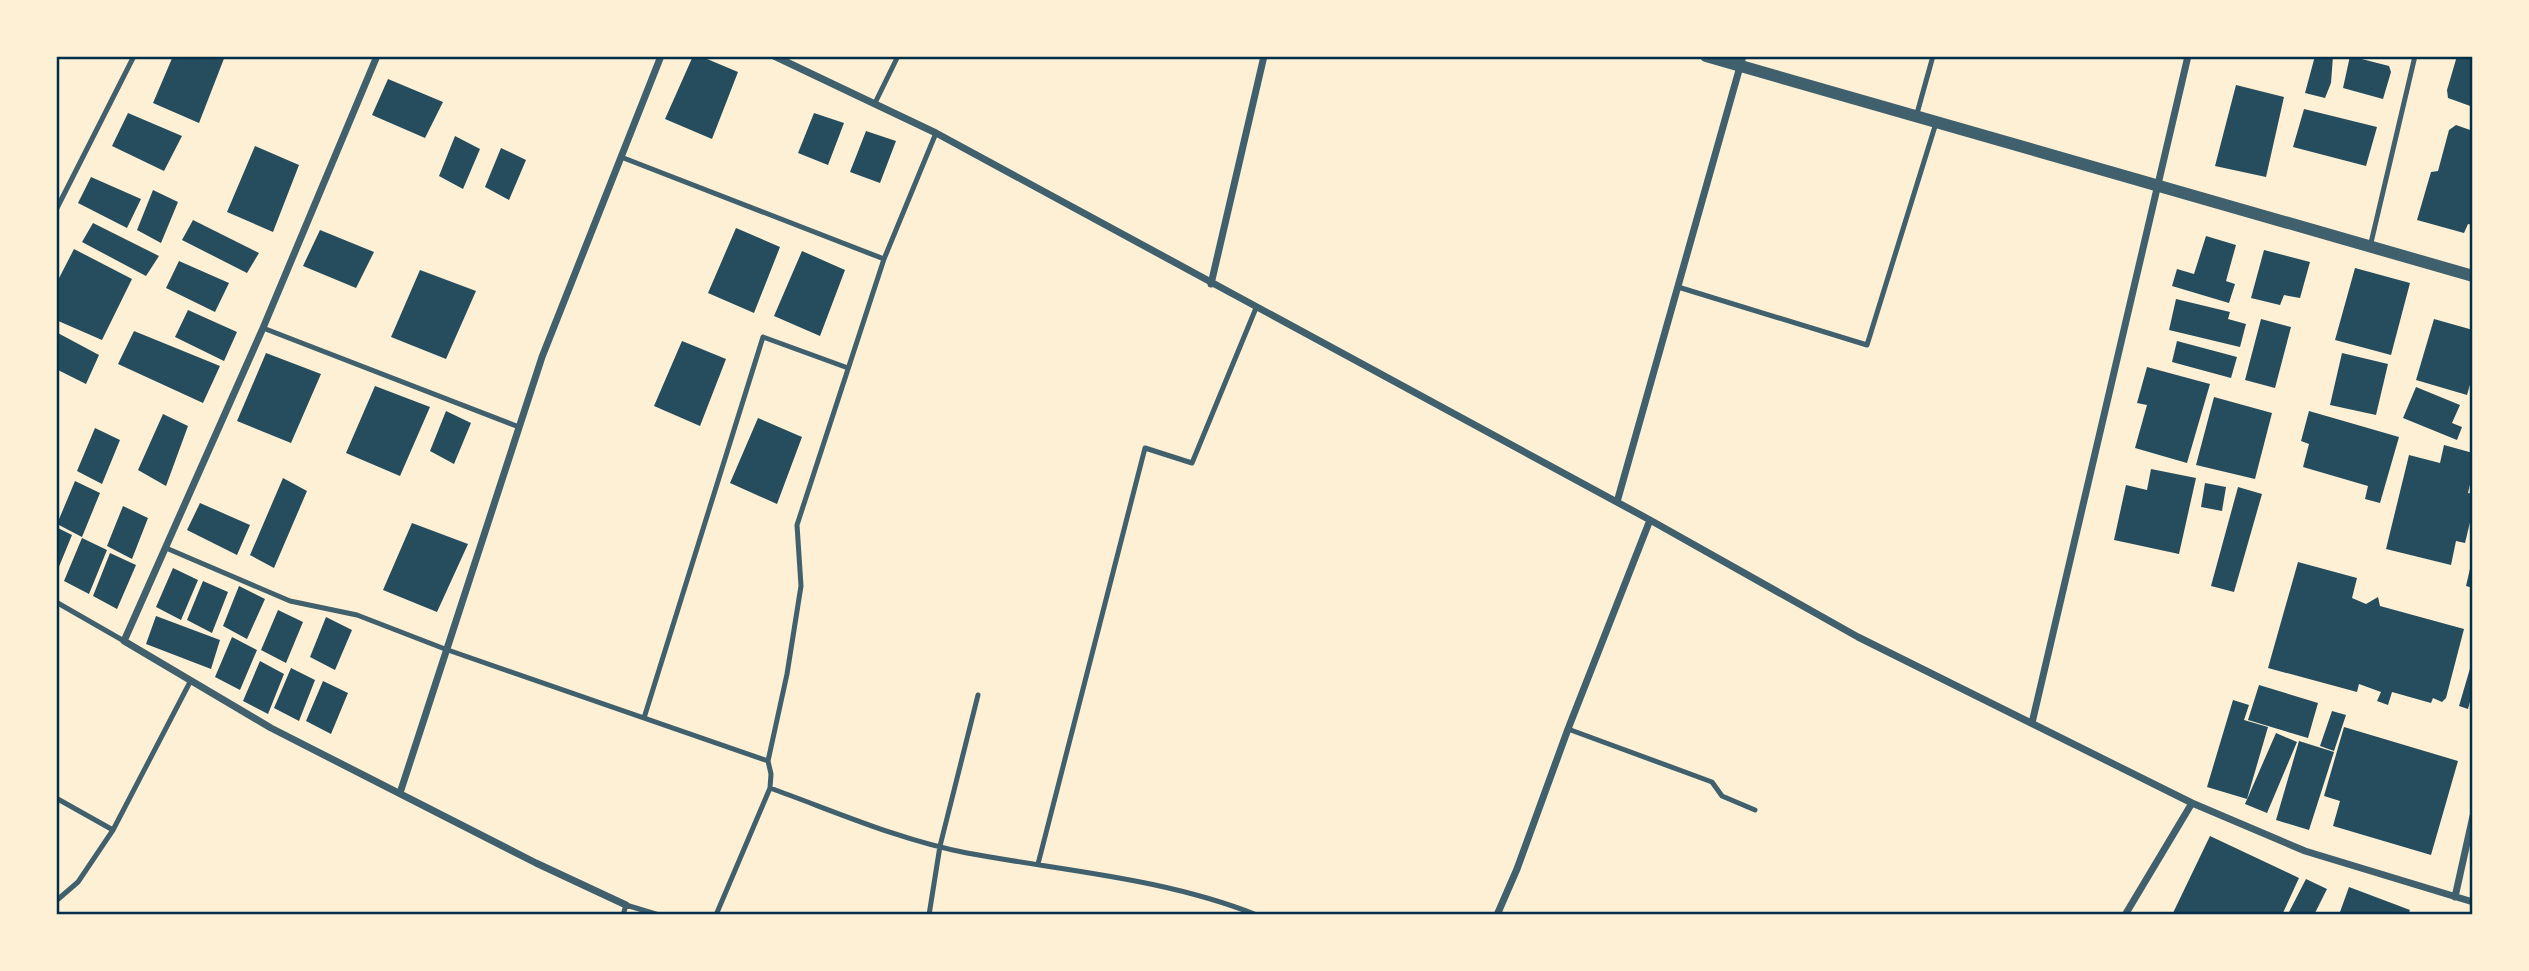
<svg xmlns="http://www.w3.org/2000/svg" width="2529" height="971" font-family="'Nunito Sans',sans-serif">
  <style>
    .building { fill: #264d5e }
    .lines { fill: none; stroke-linecap: round; stroke-linejoin: round }
    .service { stroke: #3f606c; stroke-width: 5 }
    .minor { stroke: #3f606c; stroke-width: 7 }
    .tertiary { stroke: #3f606c; stroke-width: 12 }
    .neatline { fill: none; stroke: #003049; stroke-width: 2.5 }
  </style>
  <rect width="100%" height="100%" fill="#fdf0d5"/>
  <path class="building" d="M173 56H225L199 123 153 103Z
    M693 56H700L738 72 712 139 665 119Z
    M2315 56H2333L2331 83 2325 98 2305 93Z
    M2350 56 2389 66 2391 72 2383 99 2343 88Z
    M2457 56H2473V107L2448 98 2447 90Z
    M388 79 443 102 425 138 372 115Z
    M2236 85 2284 97 2266 177 2215 166Z
    M2304 109 2377 127 2366 166 2293 147Z
    M128 113 182 136 164 171 112 146Z
    M814 113 844 123 828 165 798 153Z
    M2456 125 2473 131V225L2468 224 2464 233 2417 220 2431 172 2438 171 2449 130Z
    M866 131 896 141 880 183 850 172Z
    M455 136 480 149 463 189 439 176Z
    M255 146 299 165 273 232 227 212Z
    M501 148 526 160 509 200 485 187Z
    M91 177 141 199 127 228 78 203Z
    M153 190 178 202 161 243 137 230Z
    M193 220 259 253 247 273 182 240Z
    M93 223 159 256 146 276 82 242Z
    M736 228 780 247 754 313 708 293Z
    M320 230 374 252 356 288 303 266Z
    M2206 236 2236 245 2226 281 2235 284 2229 303 2172 286 2177 269 2194 274Z
    M74 249 132 279 102 340 56 320V284Z
    M2264 250 2310 262 2300 298 2284 295 2280 305 2251 298Z
    M802 251 845 270 820 336 774 316Z
    M179 261 229 283 215 312 166 288Z
    M2355 268 2410 283 2391 355 2335 340Z
    M420 270 476 291 446 359 391 337Z
    M2176 299 2230 312 2228 319 2246 324 2240 347 2169 330Z
    M188 310 237 332 224 361 175 337Z
    M2261 319 2291 327 2275 388 2245 380Z
    M2434 319 2473 330V374L2467 395 2416 380Z
    M134 331 220 366 203 403 118 364Z
    M56 332 99 355 86 384 56 369Z
    M682 341 726 359 700 426 654 406Z
    M2177 341 2237 357 2231 378 2172 362Z
    M266 353 321 374 291 443 237 421Z
    M2342 353 2388 364 2376 415 2330 405Z
    M2147 367 2210 384 2187 463 2135 448 2147 405 2137 403Z
    M375 386 430 407 400 476 346 453Z
    M2416 387 2460 405 2452 423 2462 427 2457 440 2403 418Z
    M2214 397 2272 413 2255 479 2196 465Z
    M446 411 471 423 454 464 430 451Z
    M2309 411 2399 437 2380 503 2365 499 2368 486 2303 467 2309 444 2301 441Z
    M163 414 188 426 166 486 138 470Z
    M758 418 802 437 777 504 730 483Z
    M95 428 120 440 102 484 77 471Z
    M2444 445 2473 453V471L2468 493 2473 494V510L2465 543 2456 541 2451 565 2386 549 2409 455 2440 463Z
    M2151 469 2196 478 2179 554 2114 540 2126 485 2147 490Z
    M283 478 307 491 274 568 250 555Z
    M75 481 100 493 82 537 57 524Z
    M2205 483 2226 487 2222 511 2201 507Z
    M2238 487 2262 494 2234 592 2211 586Z
    M200 503 250 525 237 555 187 530Z
    M123 506 148 518 132 559 107 546Z
    M412 523 468 544 437 612 383 590Z
    M56 527 72 535 56 574Z
    M82 538 107 550 89 594 64 581Z
    M110 553 136 565 117 609 93 596Z
    M2472 560 2473 561V588L2466 586Z
    M2298 562 2357 578 2352 598 2366 604 2378 597 2380 606 2464 629 2446 698 2442 702 2433 698 2431 703 2392 692 2388 705 2377 701 2381 692 2359 684 2357 692 2268 668Z
    M173 568 198 580 181 620 156 607Z
    M203 581 228 592 212 633 187 620Z
    M239 586 265 599 247 639 223 626Z
    M278 610 303 622 286 663 261 650Z
    M156 616 220 640 211 669 146 644Z
    M326 617 352 630 335 670 310 657Z
    M232 637 257 650 240 690 215 677Z
    M260 661 284 674 268 714 243 701Z
    M2471 665 2473 666V691L2468 709 2459 706Z
    M291 668 315 680 299 721 274 708Z
    M323 681 348 693 331 734 306 721Z
    M2259 685 2318 703 2308 738 2248 720Z
    M2233 700 2249 705 2244 720 2268 727 2247 799 2207 787Z
    M2332 711 2346 715 2334 751 2320 746Z
    M2344 727 2458 761 2431 855 2333 826 2340 801 2324 796Z
    M2276 733 2297 742 2267 813 2245 804Z
    M2299 741 2334 752 2309 830 2276 820Z
    M2210 836 2299 878 2282 915H2172Z
    M2306 879 2327 889 2314 915H2294L2289 912Z
    M2349 887 2410 910 2408 915H2342L2343 913 2340 912Z"/>
  <g class="lines">
    <path class="service" d="M875 103 898 56
      M1916 117 1933 56
      M621 157 884 259
      M56 210 134 56
      M2370 247 2415 56
      M1678 287 1867 345 1936 123
      M263 328 519 427
      M166 548 290 601 357 615 445 649 768 761 771 774 770 788 716 915
      M56 602 124 641
      M644 718 763 337 848 368
      M1568 729 1712 782 1722 796 1755 810
      M768 761 787 674 801 586 797 525 884 259 936 133
      M770 788C834 811 899 840 967 853 1064 871 1164 878 1257 915
      M56 798 113 830
      M1038 864 1145 448 1192 463 1256 308
      M56 901 78 882 113 830 190 682
      M623 915 626 905 659 915
      M929 915 940 846 978 695"/>
    <path class="minor" d="M377 56 263 328 124 641 271 728 536 863 626 905
      M774 56 936 133 1650 520 1858 637 2192 803 2305 851 2473 902
      M1211 284 1264 56
      M1617 502 1743 56
      M2032 723 2188 56
      M400 793 542 357 661 56
      M2455 897 2473 816
      M1497 915 1517 869 1568 729 1650 520
      M2125 915 2192 803"/>
    <path class="tertiary" d="M1706 56 2473 276"/>
  </g>
  <rect width="2529" height="971" fill="none" stroke="#fdf0d5" stroke-width="116"/>
  <rect x="58" y="58" width="2413" height="855" class="neatline"/>
</svg>
